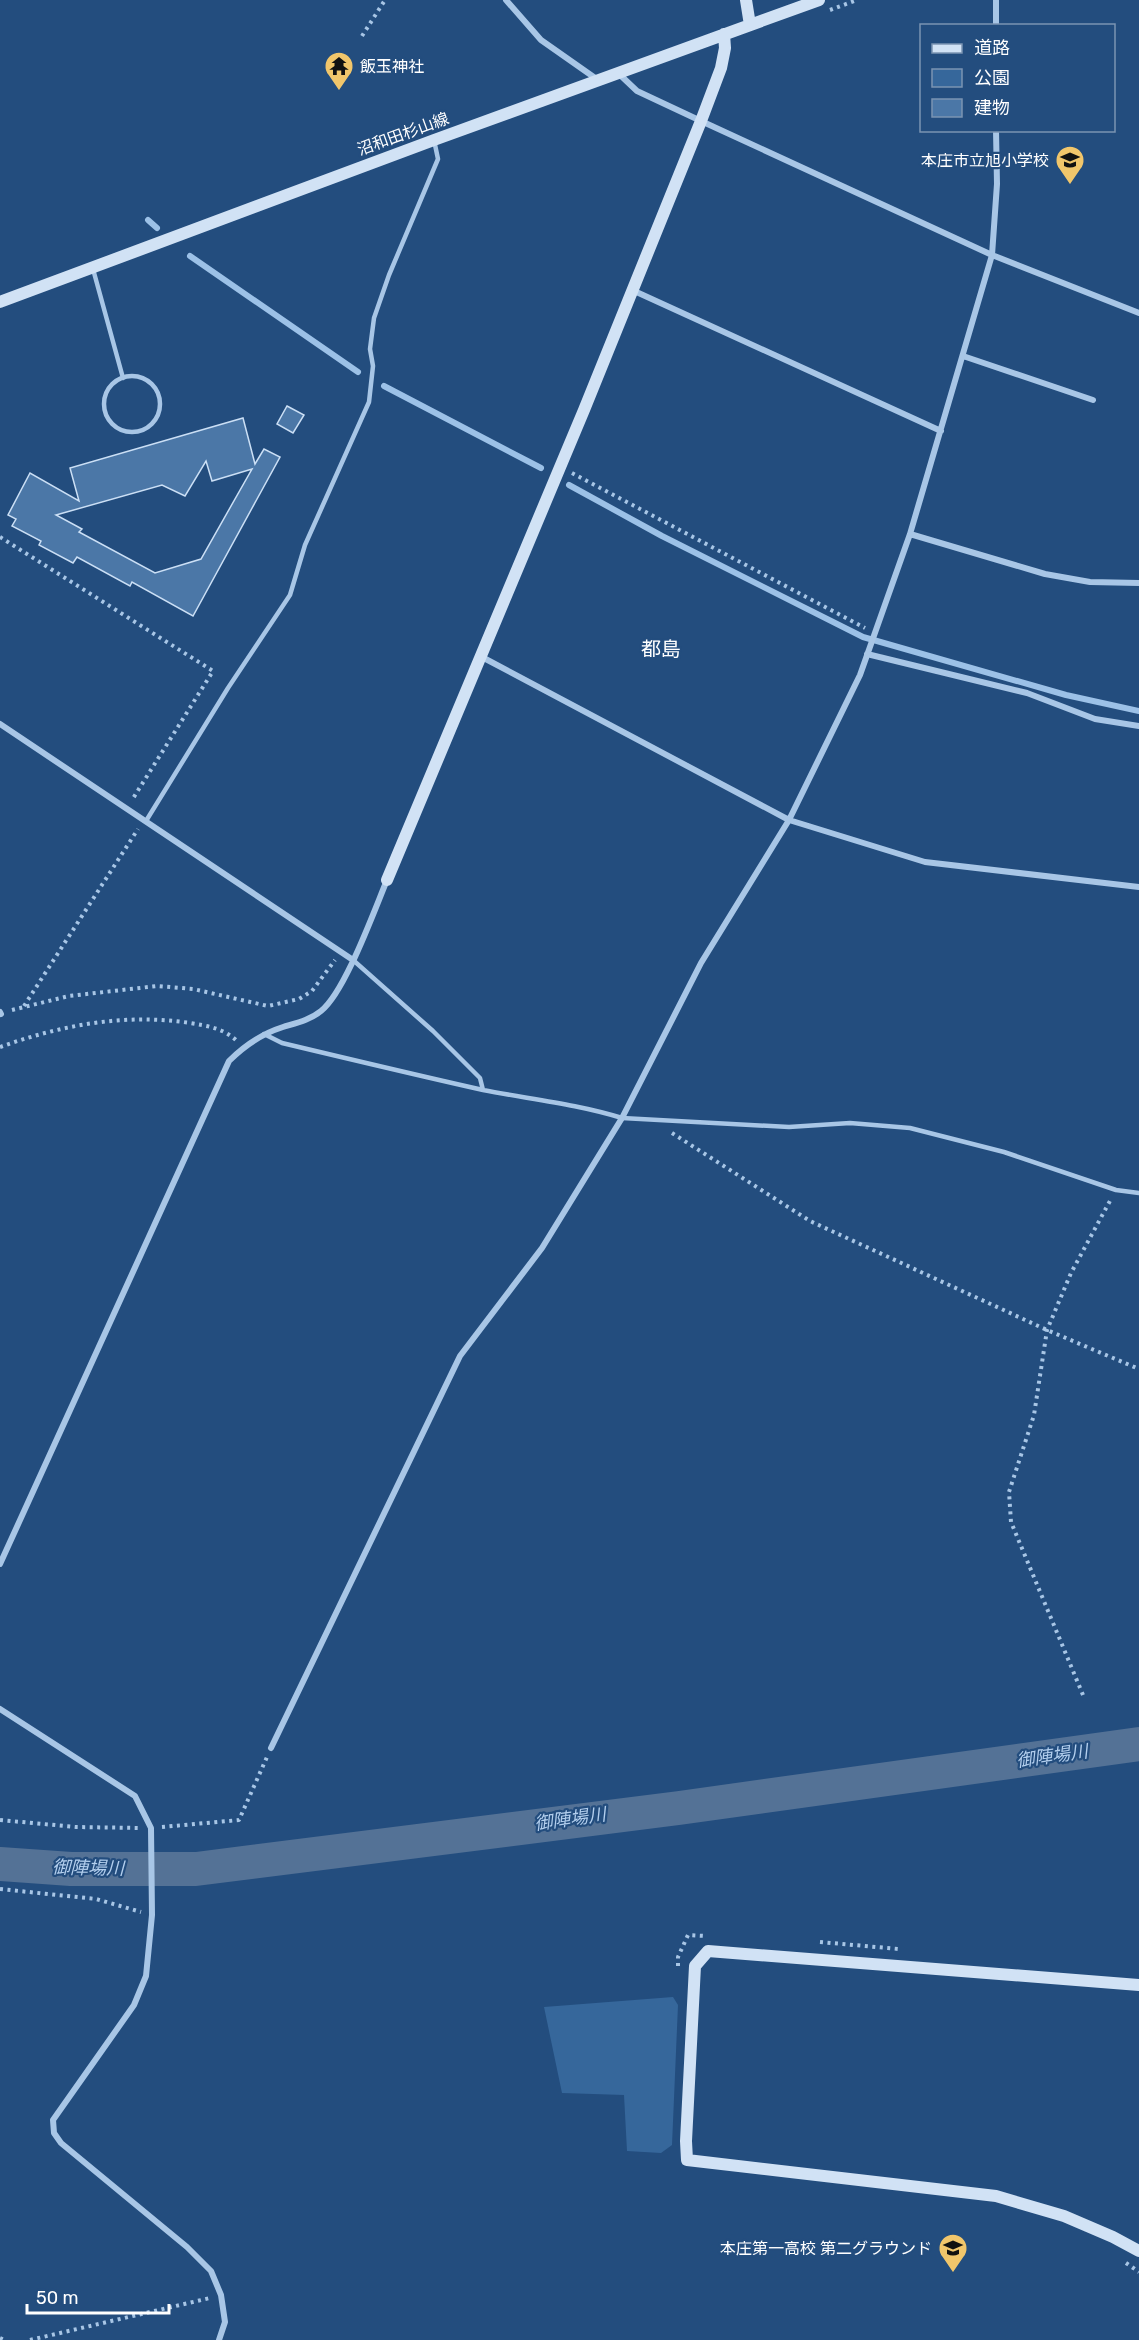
<svg xmlns="http://www.w3.org/2000/svg" width="1139" height="2340" font-family="Rubik,'Noto Sans JP',sans-serif">
  <style>
    .green { fill: #36679b }
    .lines { fill: none; stroke-linecap: round; stroke-linejoin: round }
    .stream { stroke: #9cc1e7; stroke-width: 6 }
    .river { stroke: #547296; stroke-width: 34 }
    .building { fill: #4b77a7; stroke: #cbdff5; stroke-width: 1.5; fill-rule: evenodd }
    .path { stroke: #a8c6e6; stroke-width: 4; stroke-dasharray: 3 4.5; stroke-linecap: butt }
    .lane { stroke: #a8c6e6; stroke-width: 4.5 }
    .street { stroke: #a8c6e6; stroke-width: 6 }
    .secondary { stroke: #d1e2f5; stroke-width: 12 }
    .labels { text-anchor: middle; dominant-baseline: central; stroke-width: 4.5; stroke-linejoin: round; paint-order: stroke }
    .poi-label { font-size: 16px; fill: #fff; stroke: #234d7e; text-anchor: end }
    .street-label { font-size: 16px; fill: #fff; stroke: #234d7e }
    .water-label { font-size: 18px; font-style: italic; fill: #b3cfee; stroke: #234d7e }
    .quarter-label { font-size: 20px; fill: #fff; stroke: #234d7e }
  </style>
  <rect width="100%" height="100%" fill="#234d7e"/>
  <path class="green" d="M673 1997 678 2005 672 2145 661 2153 627 2151 624 2095 562 2093 544 2007Z"/>
  <g class="lines">
    <path class="stream" d="M148 220 157 228
      M190 256 358 372
      M384 386 541 468
      M569 485 662 536 863 637 1066 695 1139 711"/>
    <path class="river" d="M0 1864 71 1869H196L679 1808 1139 1744"/>
  </g>
  <path class="building" d="M287 406 304 415 293 433 277 424Z
    M243 418 255 464 264 449 280 457 193 616 132 582 130 586 77 557 73 563 39 545 41 541 12 526 16 519 8 515 30 473 79 501 70 468ZM206 461 212 481 252 469 201 559 155 573 79 532 82 529 56 515 162 485 185 496Z"/>
  <g class="lines">
    <path class="path" d="M830 10 857 0
      M362 36 385 0
      M572 473 865 628
      M0 537 213 671 132 800
      M24 1006 138 829
      M12 1010 69 996 157 986 193 989 268 1006 299 999 312 991 335 960
      M0 1047C62 1025 125 1013 190 1023 208 1026 223 1028 237 1041
      M672 1133 810 1221 1047 1330 1139 1369
      M1083 1695 1011 1522 1009 1492 1034 1415 1047 1330 1071 1273 1111 1199
      M0 1820 76 1827 140 1828
      M162 1827 239 1820 267 1757
      M0 1889 96 1899 141 1912
      M820 1942 899 1949
      M678 1966V1957L688 1935 705 1936
      M1126 2263 1139 2272
      M0 2338 4 2340
      M30 2340 210 2298"/>
    <path class="lane" d="M93 269 123 378
      M104 404a28 28 0 1 1 56 0a28 28 0 1 1-56 0Z
      M146 821 228 688 290 595 305 545 369 402 373 366 370 349 374 318 389 275 438 159 434 140
      M353 960 433 1031 480 1078 483 1090
      M264 1034 282 1043C349 1059 416 1075 483 1090 529 1099 577 1104 622 1118L789 1127 850 1123 910 1128 1004 1152 1116 1190 1139 1193"/>
    <path class="street" d="M506 0 541 40 598 80
      M996 26V0
      M618 73 637 91 701 121 992 255 1139 313
      M632 290 941 431
      M963 356 1093 400
      M910 534 1045 574 1090 582 1139 583
      M867 654 1027 693 1095 719 1139 726
      M480 656 789 820 925 862 1139 887
      M0 724 353 960
      M0 1012 1 1014
      M0 1564 229 1061C245 1045 261 1034 283 1027 296 1023 310 1020 321 1011 345 992 374 911 387 880
      M0 1709 135 1796 151 1828 152 1915 146 1976 134 2005 53 2120 54 2133 61 2143 187 2247 211 2271 221 2295 225 2322 219 2340
      M271 1748 460 1356 542 1248 622 1118 701 963 789 820 860 675 910 534 992 255 997 184 996 130"/>
    <path class="secondary" d="M746 0 750 25
      M0 302 434 140 819 0
      M387 880 584 410 701 121 721 68 725 48 724 34
      M1139 1985 708 1951 695 1966 686 2141 687 2160 996 2196 1064 2216 1113 2237 1139 2251"/>
  </g>
  <defs>
    <g id="temple-pin" transform="scale(1.5)"><path d="M0 17L-7.5 6A9.5 9.5 0 1 1 7.5 6Z" fill="#f1c66b" stroke="#234d7e"/><path d="M0-6L5-2H3V0L6.5 2.5H4V6H1.5V3h-3V6H-4V2.5H-6.5L-3 0V-2H-5Z" fill="#111"/></g>
    <g id="school-pin" transform="scale(1.5)"><path d="M0 17L-7.5 6A9.5 9.5 0 1 1 7.5 6Z" fill="#f1c66b" stroke="#234d7e"/><path d="M0-5L7-2L0 1L-7-2ZM-4 1L0 2.5L4 1V4Q0 6-4 4Z" fill="#111"/></g>
  </defs>
  <g fill-rule="evenodd">
    <use href="#temple-pin" x="339" y="66"/>
    <use href="#school-pin" x="1070" y="160"/>
    <use href="#school-pin" x="953" y="2248"/>
  </g>
  <g class="labels">
    <g class="poi-label">
      <text x="360" y="66" text-anchor="start">飯玉神社</text>
      <text x="1049" y="160">本庄市立旭小学校</text>
      <text x="932" y="2248">本庄第一高校 第二グラウンド</text>
    </g>
    <g class="street-label">
      <text transform="translate(403 134) rotate(-20)">沼和田杉山線</text>
    </g>
    <g class="water-label">
      <text transform="translate(1052 1756) rotate(-8)">御陣場川</text>
      <text transform="translate(570 1819) rotate(-8)">御陣場川</text>
      <text transform="translate(88 1868) rotate(1)">御陣場川</text>
    </g>
    <g class="quarter-label">
      <text x="661" y="649">都島</text>
    </g>
  </g>
  <rect x="920" y="24" width="195" height="108" fill="#234d7e" stroke="#7b94b2" stroke-width="1.5"/>
  <rect x="932" y="44" width="30" height="9" fill="#d1e2f5" stroke="#7b94b2" stroke-width="1.5"/>
  <text x="974" y="54" font-size="18" fill="#ffffff">道路</text>
  <rect x="932" y="69" width="30" height="18" fill="#36679b" stroke="#7b94b2" stroke-width="1.5"/>
  <text x="974" y="84" font-size="18" fill="#ffffff">公園</text>
  <rect x="932" y="99" width="30" height="18" fill="#4b77a7" stroke="#7b94b2" stroke-width="1.5"/>
  <text x="974" y="114" font-size="18" fill="#ffffff">建物</text>
  <path d="M27 2304v9h142v-9" fill="none" stroke="#ffffff" stroke-width="3"/>
  <text x="36" y="2304" font-size="18" fill="#ffffff" stroke="#234d7e" stroke-width="4.5" paint-order="stroke">50 m</text>
</svg>
